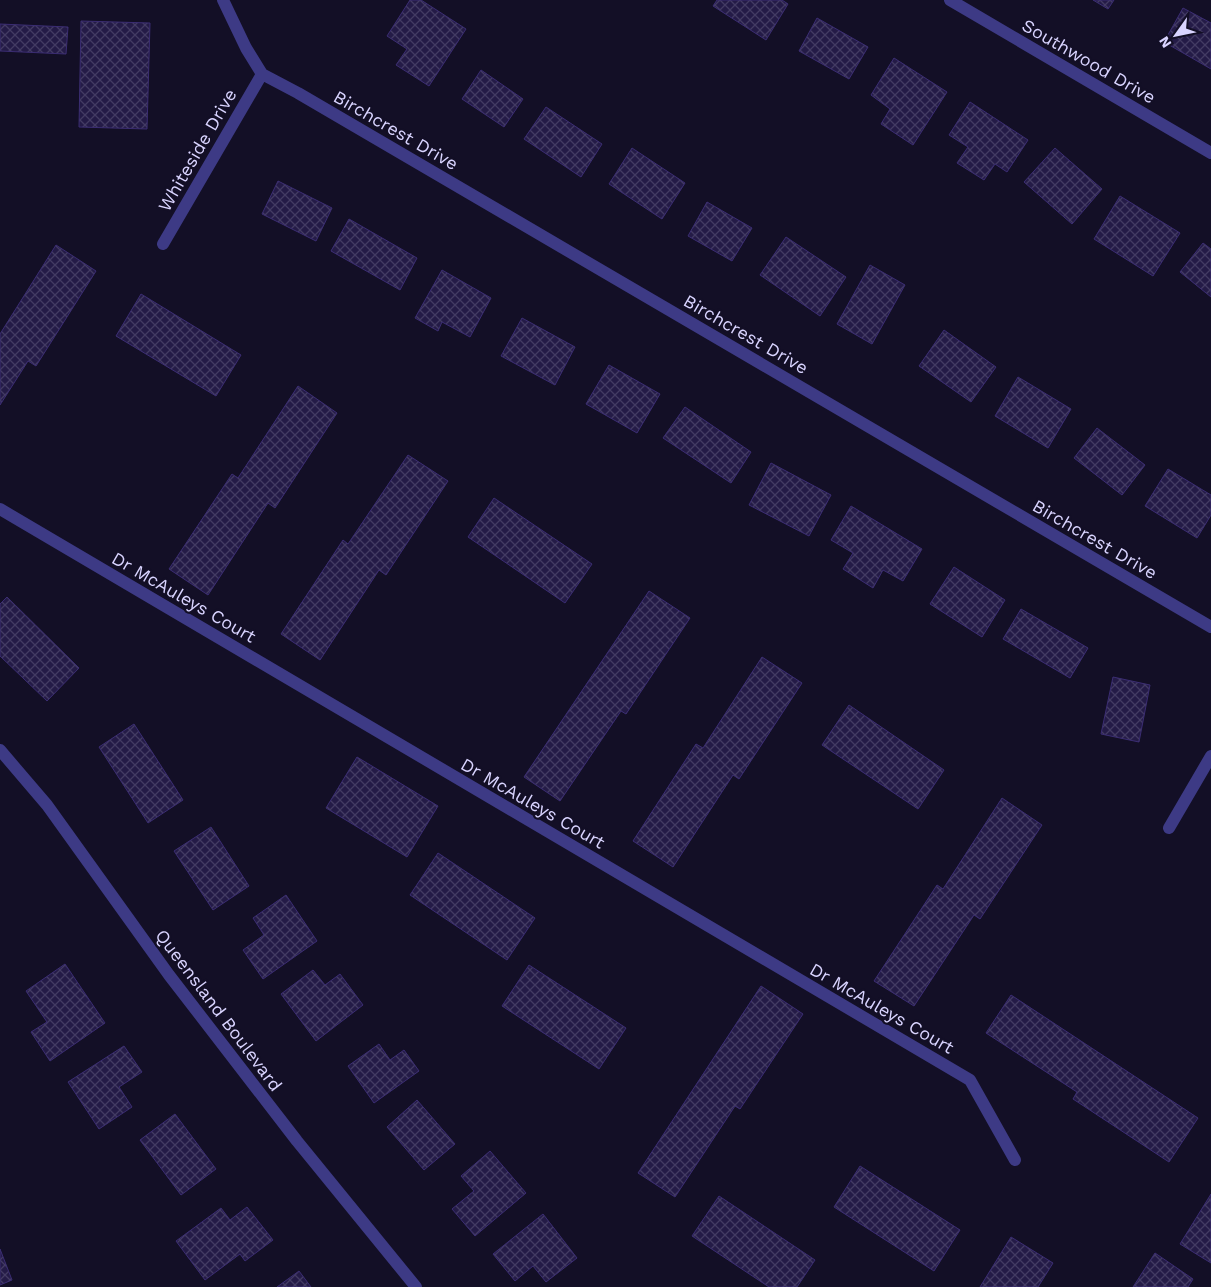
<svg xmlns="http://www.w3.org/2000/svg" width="1211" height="1287" font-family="'Work Sans',sans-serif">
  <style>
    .building { fill: url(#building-cross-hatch); stroke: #3b2d73 }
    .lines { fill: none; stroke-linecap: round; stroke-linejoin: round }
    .minor { stroke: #3d3a85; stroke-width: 12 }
    .labels { text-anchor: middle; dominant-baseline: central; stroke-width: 4.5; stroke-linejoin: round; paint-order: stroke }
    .street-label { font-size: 18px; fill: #d9d4ff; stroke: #130f26 }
  </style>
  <defs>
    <pattern id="building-cross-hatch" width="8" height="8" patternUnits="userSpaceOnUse" patternTransform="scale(1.25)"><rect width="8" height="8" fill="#241b47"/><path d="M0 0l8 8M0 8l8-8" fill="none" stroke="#433b63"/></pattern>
  </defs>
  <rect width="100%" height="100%" fill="#130f26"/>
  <path class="building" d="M410 0H421L466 29 429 86 396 65 407 49 387 36Z
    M717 0H782L788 4 766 40 713 6Z
    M1093 0H1114L1108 9Z
    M1183 8 1211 23V69L1164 42Z
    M817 18 868 47 849 79 799 51Z
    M81 21 150 23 147 129 79 127Z
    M0 24 68 27 66 54 0 51Z
    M894 58 947 92 913 145 881 124 890 109 871 95Z
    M481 70 523 99 504 127 462 99Z
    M970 102 1028 140 1007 172 995 164 984 180 957 163 968 147 949 135Z
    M546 107 602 144 581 177 524 139Z
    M632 148 685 183 662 219 609 184Z
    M1055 148 1102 189 1072 224 1024 182Z
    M278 181 332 208 316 241 262 214Z
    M1120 196 1180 233 1153 276 1094 239Z
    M707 202 752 228 732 261 688 236Z
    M349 219 417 258 400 290 331 251Z
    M786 237 846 277 820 316 760 275Z
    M1203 243 1211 249V297L1180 272Z
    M56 245 96 271 36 366 28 361 0 405V334Z
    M870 265 905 285 872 344 837 324Z
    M442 270 491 298 470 337 442 322 438 331 415 318Z
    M141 294 241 355 216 396 116 336Z
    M522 318 575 347 555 385 501 356Z
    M944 330 996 367 971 402 919 366Z
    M609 365 660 394 637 433 586 404Z
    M1018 377 1071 409 1048 448 995 416Z
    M298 386 337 413 275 508 268 503 208 595 169 569 232 474 238 478Z
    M685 407 751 452 731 483 663 438Z
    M1097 428 1145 465 1122 495 1074 458Z
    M408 455 448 481 386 575 379 570 320 660 281 634 343 540 348 544Z
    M771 463 831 495 809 536 749 505Z
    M1168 469 1211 495V515L1197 538 1145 506Z
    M494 498 592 564 565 603 468 537Z
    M851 506 922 549 903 581 883 570 873 588 843 569 853 553 831 540Z
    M954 567 1005 600 982 637 930 604Z
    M649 591 690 618 626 714 621 711 560 801 524 777Z
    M7 597 79 668 47 701 0 656V604Z
    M1021 609 1088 648 1070 678 1003 639Z
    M762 657 802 683 739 779 733 775 673 867 633 841 696 744 703 748Z
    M1113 677 1150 685 1139 742 1101 734Z
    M849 705 944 770 918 809 822 745Z
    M134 724 183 800 148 823 99 747Z
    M357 757 438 806 407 857 326 808Z
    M1002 798 1042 825 980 919 974 915 914 1006 874 981 937 885 943 889Z
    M211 827 249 886 213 910 174 851Z
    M438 853 535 918 507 960 410 895Z
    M286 895 317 941 263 979 243 950 264 935 253 918Z
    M65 964 105 1023 50 1061 31 1032 47 1022 26 991Z
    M529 965 626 1028 599 1069 502 1006Z
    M313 970 325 985 340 974 363 1005 316 1041 281 994Z
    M761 986 803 1014 740 1109 735 1106 675 1197 638 1173Z
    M1011 995 1198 1118 1169 1162 1073 1099 1077 1092 986 1033Z
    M379 1044 390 1060 404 1050 419 1071 374 1103 348 1066Z
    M124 1046 142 1072 119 1087 132 1107 99 1129 68 1082Z
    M417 1100 455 1144 424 1170 387 1127Z
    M175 1114 216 1169 181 1195 140 1140Z
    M490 1151 526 1193 475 1236 452 1209 474 1191 461 1176Z
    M860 1166 960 1230 934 1271 834 1207Z
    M1211 1194V1263L1180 1244Z
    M719 1196 815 1260 797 1287H769L692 1236Z
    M247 1207 273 1240 245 1261 240 1254 205 1280 176 1241 221 1208 230 1220Z
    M543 1214 577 1258 546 1282 533 1266 515 1281 493 1254Z
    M1011 1237 1053 1263 1038 1287H980Z
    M0 1249 12 1280 0 1285Z
    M1155 1253 1193 1279 1188 1287H1133Z
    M299 1271 311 1287H277Z"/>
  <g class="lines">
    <path class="minor" d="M223 0 246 48 262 74 298 93 1211 627
      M950 0 1211 153
      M163 244 262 74
      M0 509 970 1080 1015 1160
      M0 750 47 805 169 975 297 1141 416 1287
      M1169 828 1211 756"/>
  </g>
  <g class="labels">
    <g class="street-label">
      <text transform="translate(1089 61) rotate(30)">Southwood Drive</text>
      <text transform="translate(396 130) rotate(30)">Birchcrest Drive</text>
      <text transform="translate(197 150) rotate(-60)">Whiteside Drive</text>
      <text transform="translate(746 334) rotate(30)">Birchcrest Drive</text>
      <text transform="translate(1095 539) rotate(30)">Birchcrest Drive</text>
      <text transform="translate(184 597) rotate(30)">Dr McAuleys Court</text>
      <text transform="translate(533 803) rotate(30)">Dr McAuleys Court</text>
      <text transform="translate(882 1008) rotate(30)">Dr McAuleys Court</text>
      <text transform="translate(219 1010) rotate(53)">Queensland Boulevard</text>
    </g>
  </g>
  <g transform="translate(1176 35) rotate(237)" stroke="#130f26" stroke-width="4" paint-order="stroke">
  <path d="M0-4L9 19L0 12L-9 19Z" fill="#d9d4ff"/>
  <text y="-8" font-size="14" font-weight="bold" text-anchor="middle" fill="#d9d4ff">N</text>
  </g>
</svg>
